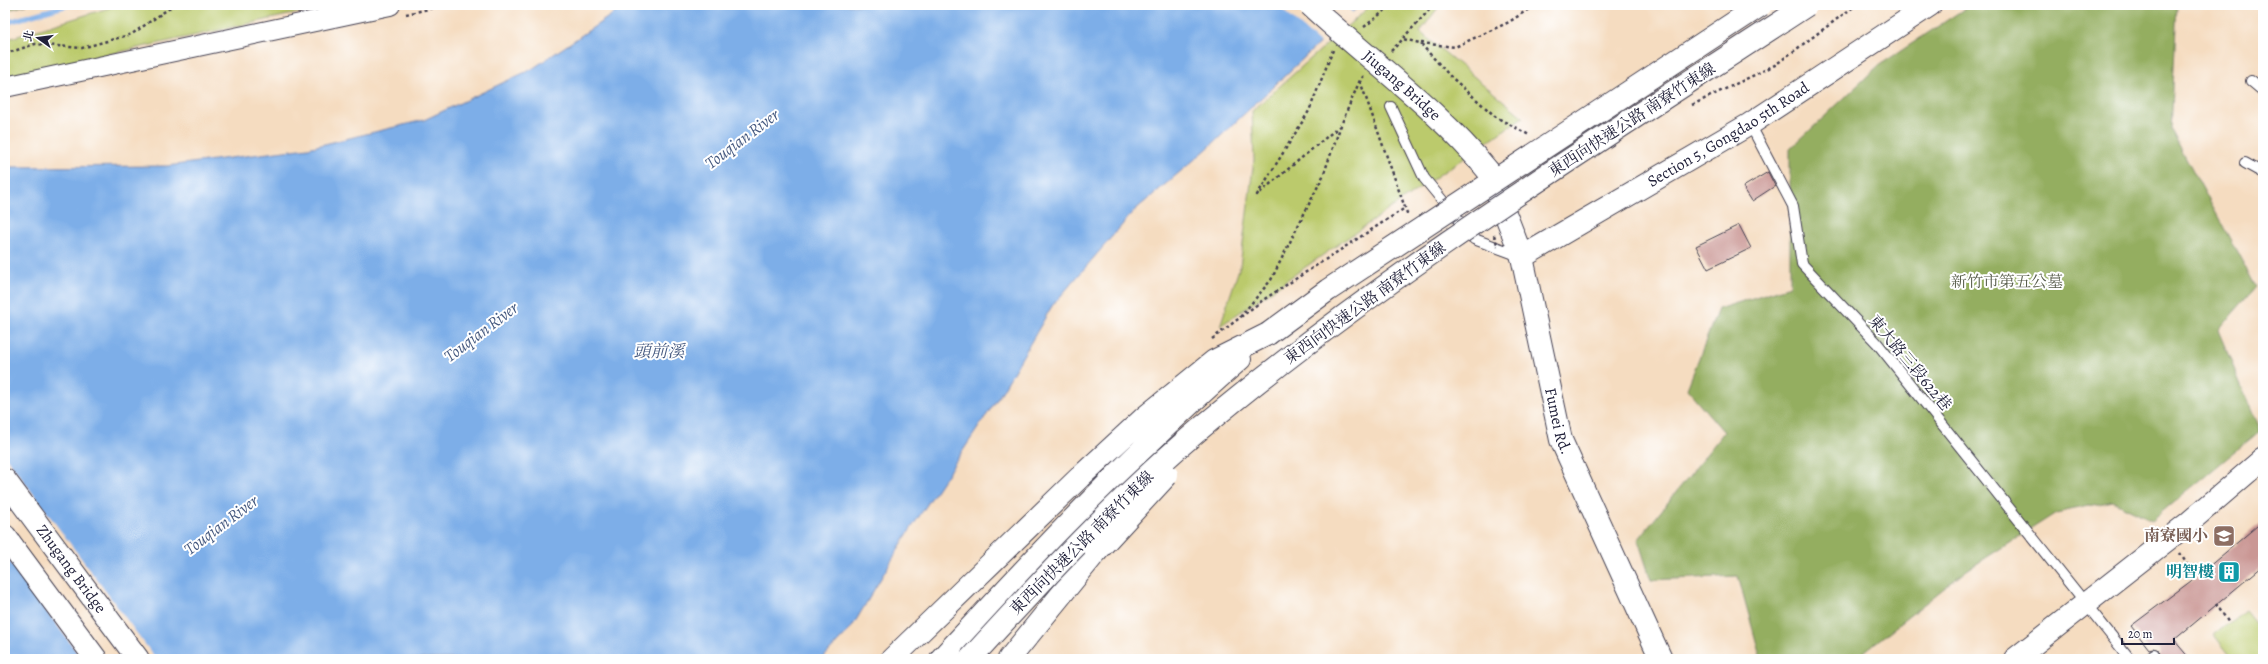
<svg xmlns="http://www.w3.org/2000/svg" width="2268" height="664" font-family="Alegreya,'Noto Serif TC',serif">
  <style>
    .green { fill: #bbca6c; stroke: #6e7654 }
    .forest { fill: #94ae60; stroke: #5b684e }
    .water { fill: #7daee8; stroke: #506892 }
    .pier { fill: #f5dcc0 }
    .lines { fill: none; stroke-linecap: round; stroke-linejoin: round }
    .stream { stroke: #7daee8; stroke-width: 5 }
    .building { fill: #ca9794 }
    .lane-casing { stroke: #423e4f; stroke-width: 12 }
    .street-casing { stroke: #423e4f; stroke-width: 22 }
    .secondary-casing { stroke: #423e4f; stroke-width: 24 }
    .primary-casing { stroke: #423e4f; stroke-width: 24 }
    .highway-casing { stroke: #423e4f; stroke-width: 24 }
    .path { stroke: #423e4f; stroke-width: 2.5; stroke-dasharray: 3 3; stroke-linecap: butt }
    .lane { stroke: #fff; stroke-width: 10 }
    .street { stroke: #fff; stroke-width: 20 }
    .secondary { stroke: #fff; stroke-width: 22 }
    .primary { stroke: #fff; stroke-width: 22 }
    .highway { stroke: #fff; stroke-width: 22 }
    .secondary-bridge-casing { stroke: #423e4f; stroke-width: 24; stroke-linecap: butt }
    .highway-bridge-casing { stroke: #423e4f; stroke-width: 24; stroke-linecap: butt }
    .path-bridge { stroke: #423e4f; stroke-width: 2.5; stroke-dasharray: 3 3; stroke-linecap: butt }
    .secondary-bridge { stroke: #fff; stroke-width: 22 }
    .highway-bridge { stroke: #fff; stroke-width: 22 }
    .labels { text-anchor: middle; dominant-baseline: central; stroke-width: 4; stroke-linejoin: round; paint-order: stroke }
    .street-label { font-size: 16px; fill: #22223b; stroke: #fff }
    .park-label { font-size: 16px; fill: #585d4c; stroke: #fff }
    .education-label { font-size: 16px; font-weight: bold; fill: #785e54; stroke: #fff; text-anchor: end }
    .culture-label { font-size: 16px; font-weight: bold; fill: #0d838f; stroke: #fff; text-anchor: end }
    .water-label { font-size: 17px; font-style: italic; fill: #465a80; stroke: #fff }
  </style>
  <rect width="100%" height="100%" fill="#fff"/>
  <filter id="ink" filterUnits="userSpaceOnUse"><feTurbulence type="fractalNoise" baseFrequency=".025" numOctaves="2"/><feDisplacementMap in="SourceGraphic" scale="8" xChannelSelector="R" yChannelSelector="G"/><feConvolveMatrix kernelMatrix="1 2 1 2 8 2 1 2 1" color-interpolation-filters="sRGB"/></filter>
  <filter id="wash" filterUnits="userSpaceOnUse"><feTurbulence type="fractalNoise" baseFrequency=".012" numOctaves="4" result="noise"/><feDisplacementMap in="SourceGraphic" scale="16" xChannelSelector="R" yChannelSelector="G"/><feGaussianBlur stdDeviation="0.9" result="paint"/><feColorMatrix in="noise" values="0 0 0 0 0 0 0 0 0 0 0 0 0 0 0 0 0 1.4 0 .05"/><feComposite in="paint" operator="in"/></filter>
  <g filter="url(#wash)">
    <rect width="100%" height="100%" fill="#f5dcc0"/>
    <path class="green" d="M118 5H334L5 77V40Z
      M1371 5H1440L1420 32 1523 117 1220 326 1240 266 1254 160 1252 111Z
      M2245 610 2263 632V659H2233L2214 635Z"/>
    <path class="forest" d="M5 5H26L5 11Z
      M1970 5H2177L2171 130 2256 287 2218 330 2260 431 2152 520 2113 501 2056 513 1967 570 1855 659H1761L1738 576 1651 580 1638 540 1724 432 1687 389 1718 309 1790 286V149L1878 66Z"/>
    <path class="water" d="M626 5H1360L1207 149 1135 210 1052 306 1000 395 906 536 852 627 822 659H5V167L167 166 308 148 424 120 532 69Z"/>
    <path class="pier" d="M1277 5H1345L1354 14 1322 45Z
      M5 456 156 659H82L5 555Z"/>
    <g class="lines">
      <path class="stream" d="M5 23 68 5"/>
    </g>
    <g id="blocks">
      <path class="building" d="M1768 172 1775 186 1752 201 1743 187Z
        M1739 225 1751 248 1708 269 1696 246Z
        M2263 521V566L2174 640 2190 659H2158L2160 653 2159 650 2153 648 2149 649 2131 626 2195 578Z"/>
    </g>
  </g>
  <g filter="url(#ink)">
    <use href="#blocks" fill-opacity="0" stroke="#423e4f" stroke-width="1"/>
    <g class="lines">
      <g class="lane-casing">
        <path id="lane" d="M2251 81 2263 91
          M1391 107 1424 178 1474 239 1520 256
          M1750 124 1793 206 1802 264 1877 343 2130 659
          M2245 163 2263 173
          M2148 659 2154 654"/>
      </g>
      <g class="street-casing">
        <path id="street" d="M5 87 390 5"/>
      </g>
      <g class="secondary-casing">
        <g id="secondary">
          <path id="s1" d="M1489 172 1522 257 1561 440 1661 659"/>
          <path id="s2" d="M1522 257 1750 124 1930 5"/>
          <path d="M2015 659 2186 525 2263 459"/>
        </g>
      </g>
      <g class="primary-casing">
        <g id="primary">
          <path id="s3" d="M5 480 138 659"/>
          <path d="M5 536 96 659"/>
        </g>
      </g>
      <g class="highway-casing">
        <path id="highway" d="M892 659 1080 477 1145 417 1214 361 1268 334
          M941 659C1037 556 1133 452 1240 359
          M1009 659 1096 552"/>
      </g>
      <path class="path" d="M406 14 447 5
        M1364 27 1392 5
        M1403 38 1434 5
        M1421 43 1455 47 1509 22 1535 5
        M1333 50 1309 111 1257 195 1341 125
        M1391 51 1403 39 1420 43 1450 76 1496 117 1529 135
        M5 54 35 44 82 48 132 34 174 5
        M1360 81 1408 216
        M1692 105 1775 65 1856 5
        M1240 317 1271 280 1323 176 1341 125 1360 80 1364 76
        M1212 339 1263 300 1405 208
        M2180 553 2195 578
        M2216 604 2229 623"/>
      <use href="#lane" class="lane"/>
      <use href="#street" class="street"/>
      <use href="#secondary" class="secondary"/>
      <use href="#primary" class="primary"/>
      <use href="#highway" class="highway"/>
      <g class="secondary-bridge-casing">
        <g id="secondary-bridge">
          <path id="s4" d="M1310 5C1370 61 1437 108 1489 172"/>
        </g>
      </g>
      <g class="highway-bridge-casing">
        <path id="highway-bridge" d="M1268 334 1328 290 1761 5
          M1096 552 1167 475
          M970 659C1043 579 1118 498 1201 428 1390 270 1601 140 1807 5"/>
      </g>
      <path class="path-bridge" d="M1494 235 1498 247"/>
      <use href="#secondary-bridge" class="secondary-bridge"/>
      <use href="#highway-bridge" class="highway-bridge"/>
    </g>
  </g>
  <defs>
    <g id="school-square" transform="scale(1.15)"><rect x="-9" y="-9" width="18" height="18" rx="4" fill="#8d6e63" stroke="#fff"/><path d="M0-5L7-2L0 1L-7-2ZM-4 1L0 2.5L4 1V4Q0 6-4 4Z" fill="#fff"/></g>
    <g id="building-square" transform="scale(1.15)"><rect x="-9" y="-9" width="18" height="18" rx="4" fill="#0f9aa8" stroke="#fff"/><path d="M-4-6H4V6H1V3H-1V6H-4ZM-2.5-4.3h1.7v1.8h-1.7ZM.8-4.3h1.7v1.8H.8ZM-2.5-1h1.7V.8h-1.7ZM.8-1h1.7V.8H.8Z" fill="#fff"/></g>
  </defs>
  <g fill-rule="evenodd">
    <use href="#school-square" x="2224" y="536"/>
    <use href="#building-square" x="2229" y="572"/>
  </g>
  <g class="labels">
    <g class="street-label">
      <text stroke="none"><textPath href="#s4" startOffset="122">Jiugang Bridge</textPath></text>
      <text transform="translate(1632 120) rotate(-33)">東西向快速公路 南寮竹東線</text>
      <text stroke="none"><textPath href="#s2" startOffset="240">Section 5, Gongdao 5th Road</textPath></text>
      <text transform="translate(1365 303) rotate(-36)">東西向快速公路 南寮竹東線</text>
      <text transform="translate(1910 363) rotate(50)">東大路三段622巷</text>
      <text stroke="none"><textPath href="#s1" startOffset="259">Fumei Rd.</textPath></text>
      <text transform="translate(1082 543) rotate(-45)">東西向快速公路 南寮竹東線</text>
      <text stroke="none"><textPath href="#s3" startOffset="111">Zhugang Bridge</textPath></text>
    </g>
    <g class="park-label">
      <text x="2007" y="282">新竹市第五公墓</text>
    </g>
    <g class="education-label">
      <text x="2208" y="536">南寮國小</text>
    </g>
    <g class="culture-label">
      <text x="2214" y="572">明智樓</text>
    </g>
    <g class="water-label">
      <text transform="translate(742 139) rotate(-37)">Touqian River</text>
      <text transform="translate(481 332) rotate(-37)">Touqian River</text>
      <text x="659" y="351">頭前溪</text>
      <text transform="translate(221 525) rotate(-37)">Touqian River</text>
    </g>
  </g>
  <rect width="2268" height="664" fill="none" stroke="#fff" stroke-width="20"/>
  <g transform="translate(38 38) rotate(284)" stroke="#ffffff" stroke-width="3" paint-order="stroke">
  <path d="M0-3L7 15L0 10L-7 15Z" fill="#22223b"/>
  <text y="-6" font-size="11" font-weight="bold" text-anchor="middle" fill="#22223b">北</text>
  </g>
  <path d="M2122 638v6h52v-6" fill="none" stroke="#22223b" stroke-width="2"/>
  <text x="2128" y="638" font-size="12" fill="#22223b" stroke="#ffffff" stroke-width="3" paint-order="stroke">20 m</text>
</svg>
